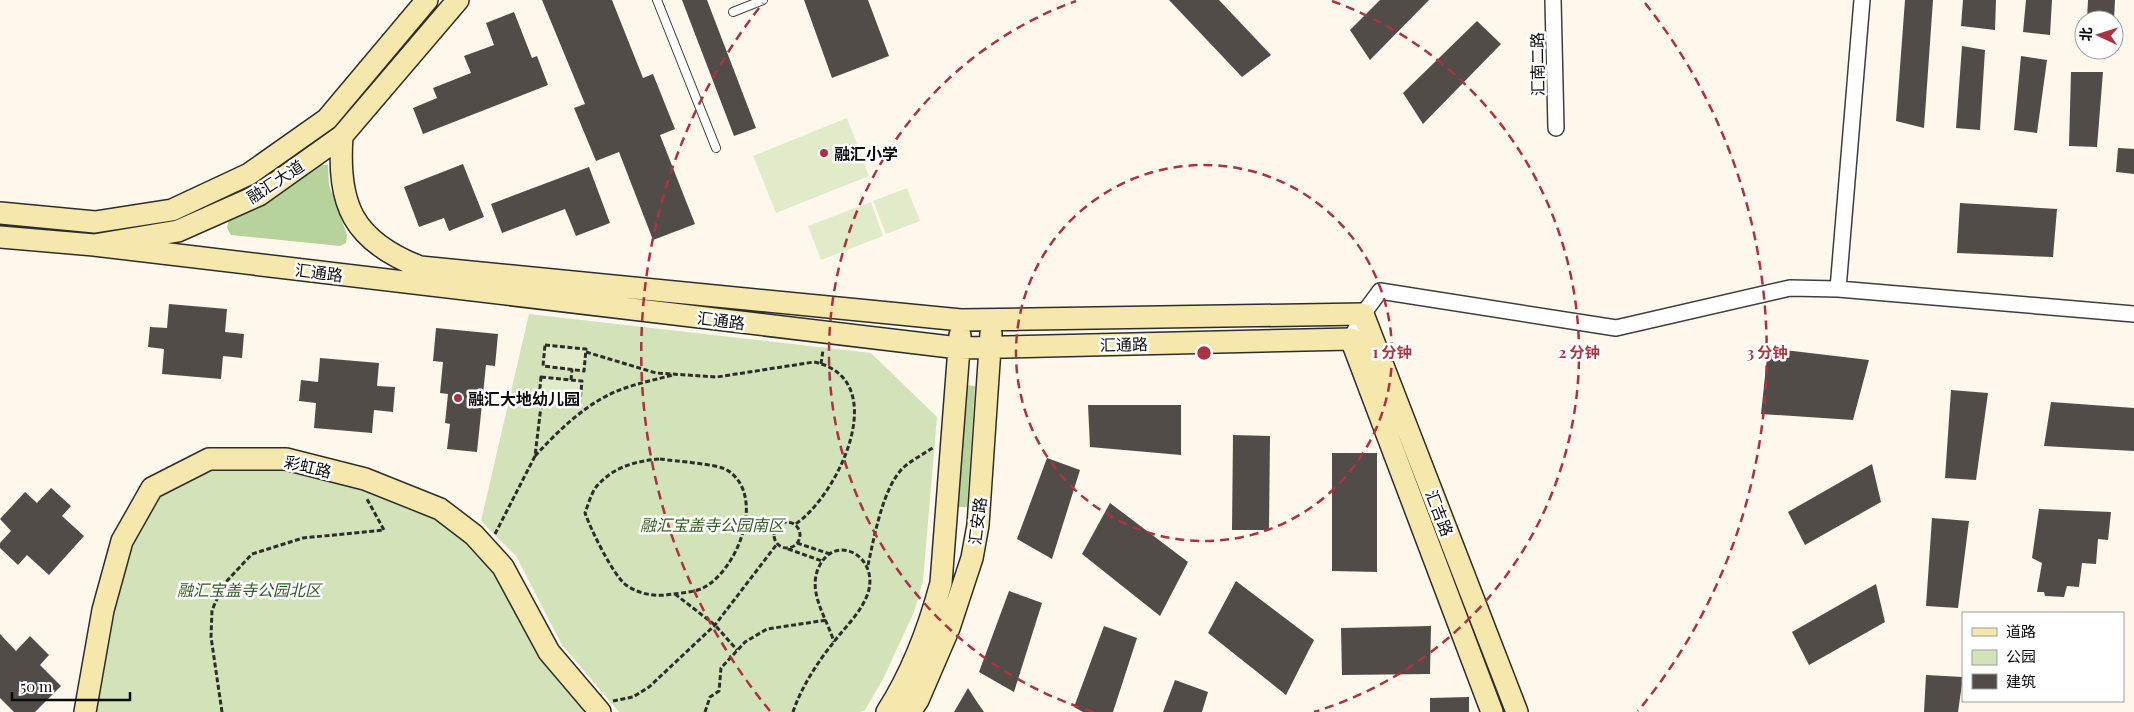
<svg xmlns="http://www.w3.org/2000/svg" width="2134" height="712" font-family="'Playfair Display','Noto Sans SC',serif">
  <style>
    .green { fill: #d2e3b9 }
    .forest { fill: #b7d29a }
    .pitch { fill: #e2ebc9 }
    .building { fill: #524c49 }
    .lines { fill: none; stroke-linecap: round; stroke-linejoin: round }
    .lane-casing { stroke: #3e3e3e; stroke-width: 10 }
    .street-casing { stroke: #3e3e3e; stroke-width: 18 }
    .secondary-casing { stroke: #2d2d2d; stroke-width: 24 }
    .path { stroke: #2d2d2d; stroke-width: 3; stroke-dasharray: 5 2.5; stroke-linecap: butt }
    .lane { stroke: #fff; stroke-width: 8 }
    .street { stroke: #fff; stroke-width: 15 }
    .secondary { stroke: #f6e8ac; stroke-width: 21 }
    .ring { fill: none; stroke: #ab3241; stroke-width: 2.5; stroke-dasharray: 9 6 }
    .poi-dot { fill: #ab3241; stroke: #fff; stroke-width: 2 }
    .labels { text-anchor: middle; dominant-baseline: central; stroke-width: 5; stroke-linejoin: round; paint-order: stroke }
    .street-label { font-size: 16px; fill: #0b0b0b; stroke: #fff }
    .poi-label { font-size: 16px; font-weight: bold; fill: #0b0b0b; stroke: #fff; text-anchor: start }
    .park-label { font-size: 16px; font-style: italic; fill: #335b23; stroke: #fff }
    .centre { fill: #ab3241; stroke: #fff; stroke-width: 2.5 }
    .ring-label { font-size: 15px; text-anchor: middle; font-weight: bold; fill: #ab3241; stroke: #fff; stroke-width: 5; stroke-linejoin: round; paint-order: stroke }
  </style>
  <rect width="100%" height="100%" fill="#fdf8eb"/>
  <path class="green" d="M529 314 871 353 937 417 923 581 914 612 883 679 865 710 860 712H619L562 645 516 556 481 521Z
    M284 465 361 486 433 517 468 538 495 570 587 712H93L111 612 128 545 156 496 210 466Z"/>
  <path class="forest" d="M320 165H328L329 185 347 235 346 243 340 246 231 235 227 228 229 218Z
    M966 385 975 386 967 507H958Z"/>
  <path class="pitch" d="M847 118 869 176 776 213 753 156Z
    M907 188 920 221 886 234 873 201Z
    M871 202 883 236 821 260 808 226Z
    M545 345 586 349 584 371 543 366Z
    M541 377 582 381 580 402 539 398Z"/>
  <path class="building" d="M542 0H612L643 78 653 74 675 129 660 135 695 224 653 240 619 152 596 161 574 108 585 104Z
    M682 0H707L756 128 734 136Z
    M804 0H868L889 56 832 78Z
    M1169 0H1219L1271 55 1242 77Z
    M1380 0H1429L1370 60 1350 30Z
    M1905 0H1933L1924 128 1896 121Z
    M1963 0H1996L1995 30 1961 26Z
    M2026 0H2052L2050 35 2023 32Z
    M2088 0H2115L2114 20H2087Z
    M514 12 532 58 537 56 548 85 423 134 413 108 437 98 433 88 471 73 464 56 494 45 486 23Z
    M1477 21 1501 44 1423 124 1403 93Z
    M1962 46 1985 50 1980 130 1956 128Z
    M2021 56 2047 60 2037 133 2014 130Z
    M2071 72H2103L2097 147 2069 146Z
    M2118 148 2134 149V174L2116 172Z
    M463 164 484 217 449 231 444 218 419 227 404 187Z
    M589 167 610 223 576 236 565 209 502 233 491 204Z
    M1960 203 2057 209 2053 257 1957 253Z
    M169 304 227 309 225 332 244 334 242 358 223 356 221 379 162 374 164 349 148 347 150 327 167 328Z
    M436 328 498 334 495 366 486 365 477 452 447 449 450 424 445 423 448 394 440 393 443 362 433 361Z
    M1768 348 1869 360 1853 420 1761 414Z
    M320 358 379 363 377 386 395 387 393 412 374 410 372 433 314 428 316 403 299 401 301 380 318 382Z
    M1951 390 1988 393 1976 480 1945 478Z
    M2051 402 2134 408V451L2044 446Z
    M1088 405H1181V455L1090 447Z
    M1233 435 1270 436 1269 530H1232Z
    M1332 453H1377V572L1332 571Z
    M1047 458 1080 470 1052 559 1017 539Z
    M1872 464 1881 502 1805 545 1788 512Z
    M51 488 71 506 62 516 84 536 49 575 27 555 18 565 0 548V543L11 531 0 519 25 492 37 503Z
    M1110 503 1188 562 1160 616 1082 554Z
    M2039 509 2111 512 2108 540 2098 539 2096 564 2082 563 2079 587 2067 586 2064 597 2045 596 2044 592H2037L2042 563 2032 558Z
    M1932 518 1969 521 1958 608 1926 606Z
    M1236 581 1314 640 1286 695 1208 633Z
    M1876 584 1885 622 1809 665 1792 632Z
    M1009 591 1042 603 1014 692 979 672Z
    M1104 626 1137 638 1113 712H1083L1074 707Z
    M1431 626 1430 674 1342 675 1341 628Z
    M0 634 16 651 30 636 49 655 40 665 61 686 35 712H14L0 698Z
    M1926 675 1963 677 1958 712H1924Z
    M1175 680 1208 692 1202 712H1163Z
    M968 688 977 702 984 712H954Z
    M1469 697V712H1430V698Z"/>
  <g class="lines">
    <g class="lane-casing">
      <path id="lane" d="M657 0 716 148
        M733 12 763 0"/>
    </g>
    <g class="street-casing">
      <path id="street" d="M1553 0 1556 128
        M1838 289 1862 0
        M1351 339 1363 314 1380 291 1616 328 1790 288 1838 289 2134 314"/>
    </g>
    <g class="secondary-casing">
      <path id="secondary" d="M342 136C337 205 353 241 420 267L961 320 1363 314 1517 712
        M0 213 95 222 172 210 249 174 327 119 427 0
        M0 237 94 245 178 231 259 195 342 136 458 0
        M94 245 959 348 1351 339 1492 712
        M85 712 103 610 122 541 152 488 209 459H286L365 479 440 509 474 535 503 567 549 652 600 712
        M887 712C912 673 929 628 941 583L960 335
        M910 712 918 700 949 628 972 558 978 525 991 333"/>
    </g>
    <path class="path" d="M545 345 586 349 584 371 543 366Z
      M586 352 656 373 717 377 814 362C894 379 838 497 794 525
      M821 364 823 350
      M541 377 582 381 580 402 539 398Z
      M571 380 572 369
      M535 456C561 428 590 399 628 387 643 382 658 379 673 375
      M660 459C674 461 718 464 727 470 767 495 738 570 703 588 695 592 682 593 673 594 657 597 640 595 626 585 613 575 591 530 585 513 588 505 591 494 596 487 613 467 635 461 660 459Z
      M774 535a13 13 0 1 1 26 0a13 13 0 1 1-26 0Z
      M495 534 535 456 542 398
      M797 543 830 554
      M788 549 822 561
      M868 565C874 538 883 486 904 467 913 459 924 454 934 447
      M675 594 715 625 737 650
      M613 701 633 697 649 687 715 625 777 544
      M222 712 211 637 212 610 224 584 252 554 303 538 384 530 367 499
      M705 712 710 697 719 691 721 668 745 642 767 629 827 620
      M793 712C801 688 817 663 833 643 845 627 861 613 868 593 879 558 839 534 821 563 805 589 826 616 834 642"/>
    <use href="#lane" class="lane"/>
    <use href="#street" class="street"/>
    <use href="#secondary" class="secondary"/>
  </g>
  <g class="ring">
    <circle cx="1204" cy="353" r="188"/>
    <path d="M1094 712A375 375 0 0 1 1076 1M1332 1A375 375 0 0 1 1314 712"/>
    <path d="M770 711A563 563 0 0 1 763 3M1645 3A563 563 0 0 1 1638 711"/>
  </g>
  <g class="poi-dot">
    <circle cx="824" cy="153" r="5"/>
    <circle cx="458" cy="398" r="5"/>
  </g>
  <g class="labels">
    <g class="street-label">
      <text transform="translate(1537 64) rotate(-91)">汇南二路</text>
      <text transform="translate(275 181) rotate(-33)">融汇大道</text>
      <text transform="translate(319 272) rotate(7)">汇通路</text>
      <text transform="translate(721 320) rotate(7)">汇通路</text>
      <text transform="translate(1124 344) rotate(-1)">汇通路</text>
      <text transform="translate(308 466) rotate(13)">彩虹路</text>
      <text transform="translate(1440 513) rotate(69)">汇吉路</text>
      <text transform="translate(977 521) rotate(-83)">汇安路</text>
    </g>
    <g class="poi-label">
      <text x="834" y="153">融汇小学</text>
      <text x="468" y="398">融汇大地幼儿园</text>
    </g>
    <g class="park-label">
      <text x="712" y="524">融汇宝盖寺公园南区</text>
      <text x="249" y="589">融汇宝盖寺公园北区</text>
    </g>
  </g>
  <circle cx="1204" cy="353" r="8" class="centre"/>
  <g class="ring-label">
    <text x="1392" y="358">1 分钟</text>
    <text x="1579" y="358">2 分钟</text>
    <text x="1767" y="358">3 分钟</text>
  </g>
  <rect x="1962" y="612" width="162" height="90" fill="#ffffff" stroke="#9d9d9d"/>
  <rect x="1972" y="628" width="25" height="8" fill="#f6e8ac" stroke="#9d9d9d"/>
  <text x="2006" y="637" font-size="15" fill="#0b0b0b">道路</text>
  <rect x="1972" y="650" width="25" height="15" fill="#d2e3b9" stroke="#9d9d9d"/>
  <text x="2006" y="662" font-size="15" fill="#0b0b0b">公园</text>
  <rect x="1972" y="674" width="25" height="15" fill="#524c49" stroke="#9d9d9d"/>
  <text x="2006" y="687" font-size="15" fill="#0b0b0b">建筑</text>
  <g transform="translate(2099 35) rotate(274)"><circle r="24" fill="#ffffff" stroke="#9d9d9d"/>
  <path d="M0-4L9 19L0 12L-9 19Z" fill="#ab3241"/>
  <text y="-8" font-size="14" font-weight="bold" text-anchor="middle" fill="#0b0b0b">北</text>
  </g>
  <path d="M12 692v8h118v-8" fill="none" stroke="#0b0b0b" stroke-width="2.5"/>
  <text x="20" y="692" font-size="15" fill="#0b0b0b" stroke="#ffffff" stroke-width="4" paint-order="stroke">50 m</text>
</svg>
